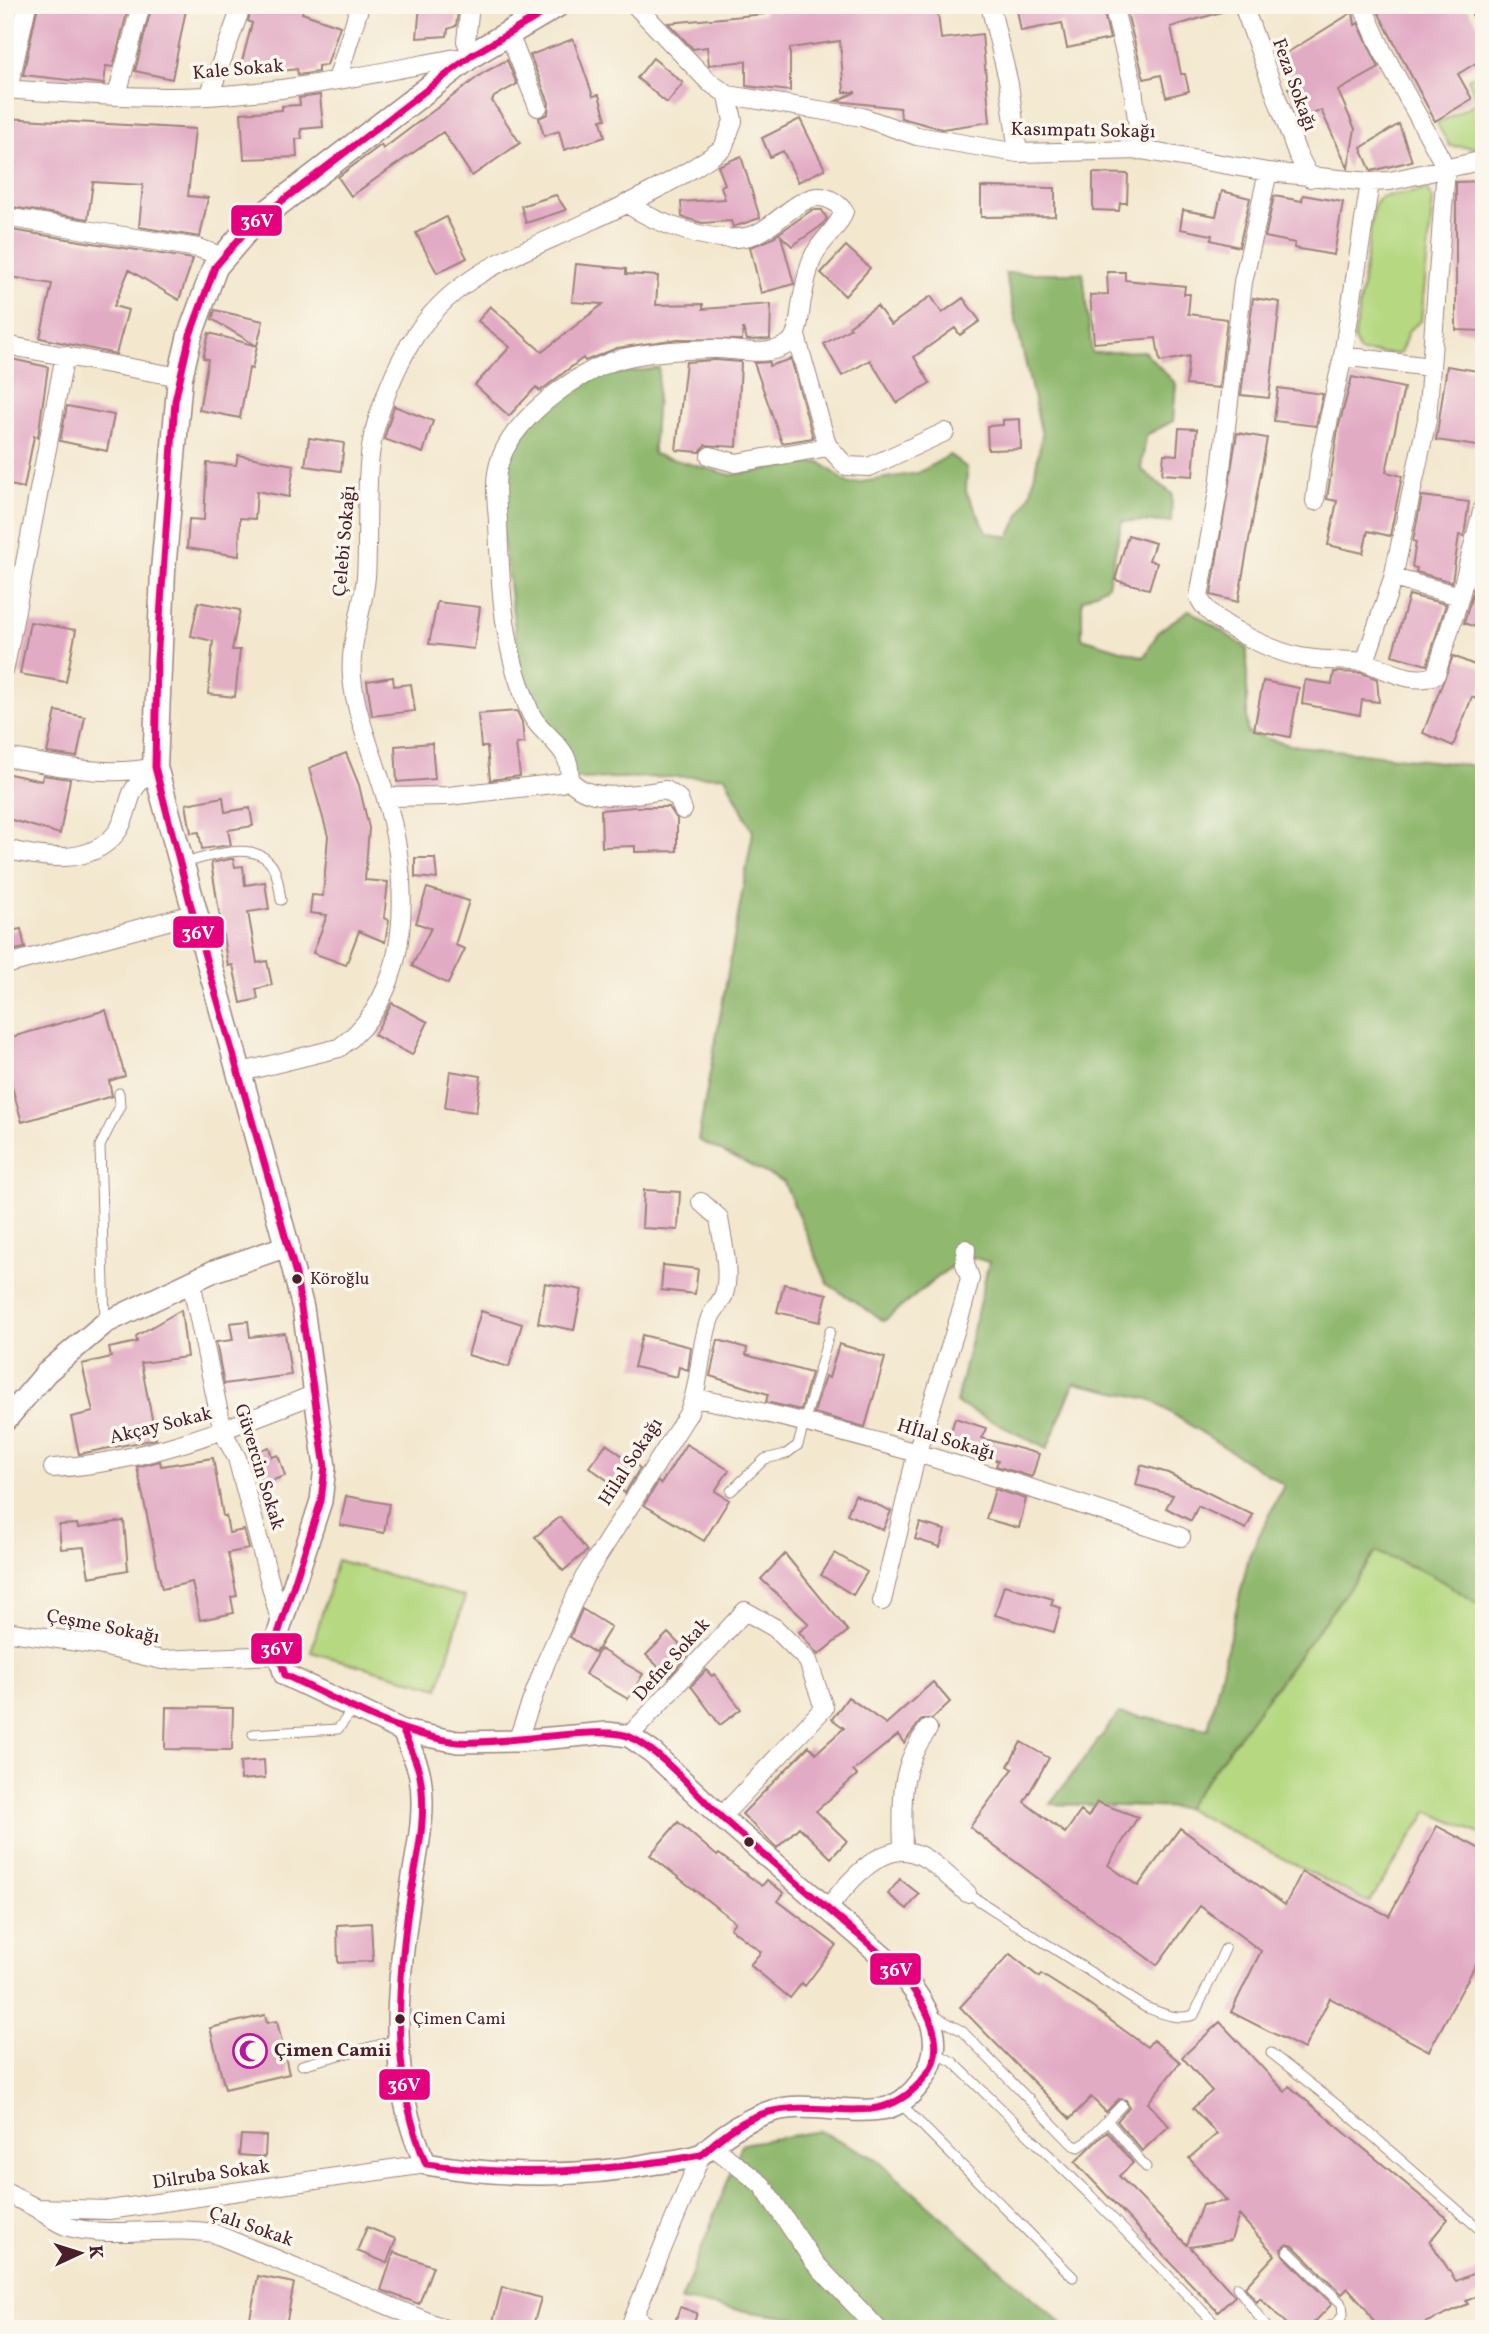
<svg xmlns="http://www.w3.org/2000/svg" width="1489" height="2334" font-family="Vollkorn,serif">
  <style>
    .green { fill: #b5d880; stroke: #807c56; stroke-width: 2 }
    .forest { fill: #90b86e; stroke: #6d6c4c; stroke-width: 2 }
    .building { fill: #e2abc4 }
    .lines { fill: none; stroke-linecap: round; stroke-linejoin: round }
    .service-casing { stroke: #9e837c; stroke-width: 11 }
    .minor-casing { stroke: #9e837c; stroke-width: 20 }
    .tertiary-casing { stroke: #9e837c; stroke-width: 24 }
    .secondary-casing { stroke: #9e837c; stroke-width: 27 }
    .service { stroke: #fff; stroke-width: 9 }
    .minor { stroke: #fff; stroke-width: 18 }
    .tertiary { stroke: #fff; stroke-width: 21 }
    .secondary { stroke: #fff; stroke-width: 24 }
    .bus-1-casing { stroke: #fbf7ec; stroke-width: 12 }
    .bus-1 { stroke: #e5007d; stroke-width: 7 }
    .bus-dot { fill: #4a1f2b; stroke: #fbf7ec; stroke-width: 2.5 }
    .labels { text-anchor: middle; dominant-baseline: central; stroke-width: 7; stroke-linejoin: round; paint-order: stroke }
    .bus-label { font-size: 17px; fill: #4a1f2b; stroke: #fbf7ec; text-anchor: start }
    .street-label { font-size: 19px; fill: #4a1f2b; stroke: #fbf7ec }
    .poi-label { font-size: 19px; font-weight: bold; fill: #4a1f2b; stroke: #fbf7ec; text-anchor: start }
    .line-badge { stroke: #fbf7ec; stroke-width: 2.5 }
    .badge-label { font-size: 19px; text-anchor: middle; font-weight: bold; fill: #fff }
  </style>
  <rect width="100%" height="100%" fill="#fbf7ec"/>
  <filter id="ink" filterUnits="userSpaceOnUse"><feTurbulence type="fractalNoise" baseFrequency=".0143" numOctaves="2"/><feDisplacementMap in="SourceGraphic" scale="14" xChannelSelector="R" yChannelSelector="G"/><feConvolveMatrix kernelMatrix="1 2 1 2 8 2 1 2 1" color-interpolation-filters="sRGB"/></filter>
  <filter id="wash" filterUnits="userSpaceOnUse"><feTurbulence type="fractalNoise" baseFrequency=".00686" numOctaves="4" result="noise"/><feDisplacementMap in="SourceGraphic" scale="28" xChannelSelector="R" yChannelSelector="G"/><feGaussianBlur stdDeviation="1.57" result="paint"/><feColorMatrix in="noise" values="0 0 0 0 0 0 0 0 0 0 0 0 0 0 0 0 0 1.4 0 .05"/><feComposite in="paint" operator="in"/></filter>
  <g filter="url(#wash)">
    <rect width="100%" height="100%" fill="#f3e7ce"/>
    <path class="green" d="M1484 69V148L1450 146 1437 124 1477 102 1468 79Z
      M1427 190 1433 200 1421 321 1409 330 1400 354 1360 352 1354 340 1374 206 1381 197Z
      M1376 1552 1430 1574 1484 1607V1836L1428 1811 1369 1903 1185 1808Z
      M337 1560 465 1597 439 1688 311 1652Z"/>
    <path class="forest" d="M1005 273H1083L1092 353 1144 351 1176 384 1173 421 1146 435 1141 469 1172 494 1171 522 1122 521 1108 585 1082 600V638L1144 657 1159 631 1189 610 1247 648V733L1290 745 1484 767V1607L1430 1574 1376 1552 1185 1808 1050 1804 1119 1713 1208 1729 1249 1556 1284 1485 1149 1399 1074 1383 1047 1449 956 1403 989 1262 965 1255 884 1321 828 1284 784 1182 698 1140 753 832 725 776 569 779 523 693 497 489 512 433 581 379 659 368 653 454 731 475 820 462 849 484 918 473 950 455 967 468 966 492 987 532 1009 537 1031 493 1042 435Z
      M820 2131 875 2158 1068 2329H862L681 2301 742 2144Z"/>
    <g id="blocks">
      <path class="building" d="M38 5H129L113 67 106 66 104 84 23 75Z
        M152 5H187L172 79 135 71Z
        M253 5H304L302 13 340 26 327 65 318 66V72L298 75 297 69 259 74 240 69 252 23 248 21Z
        M420 5H459L456 26 448 29 447 36 417 38Z
        M764 5H937L941 39 982 34 990 122 942 129 901 118 900 108 836 101 856 92H844L840 41 790 48V91L746 86V61L709 65 707 47 693 49 668 23 764 14Z
        M1016 5H1102L1110 39 1067 48 1062 23 1021 31Z
        M1125 5H1227L1228 10 1171 27 1181 74H1185L1189 91 1166 97 1161 75 1144 79Z
        M1390 5H1466L1484 34V58L1458 74 1472 99 1435 121 1378 12Z
        M1353 12 1355 25 1358 23 1379 68 1338 91 1355 129 1348 168 1321 110 1305 118 1288 88 1292 86 1277 59Z
        M573 39 593 96 599 95 606 119 601 120 605 137 564 150 559 131 544 136 539 118 548 114 549 103 530 55Z
        M653 58 683 83 667 103 637 78Z
        M507 60 517 84 494 97 492 101 520 143 472 176 443 132 351 196 338 177 381 145 383 149 483 73Z
        M320 95 323 127 301 129 302 139H296L297 157 244 159 241 113 282 110V106L300 105 299 98Z
        M5 118 195 129 188 196 208 198 200 237 139 227 143 185 93 182 88 219 5 206Z
        M800 119 825 169 798 182 783 151 770 157 762 138Z
        M1399 124 1412 161 1371 171 1361 148Z
        M741 156 760 218 733 227 731 221 702 223 682 217 681 202 725 199 721 186 725 184 718 166Z
        M1093 173 1128 174 1127 203H1120L1119 211 1093 210Z
        M1484 181V331L1456 330V182Z
        M981 187 1055 188V216L981 217Z
        M1222 191 1250 198 1239 247 1211 240 1212 235 1180 229 1183 210 1216 216Z
        M556 195 566 210 526 223 521 206Z
        M1303 195 1343 202 1334 255 1294 248 1295 243 1265 237 1274 196 1302 201Z
        M812 210H822L827 219 821 226 792 246 781 236 794 284 761 293 750 247 769 240Z
        M446 217 467 258 437 273 416 233Z
        M5 229 193 259 179 300 129 270 114 306 128 310 116 354 40 338 52 284 5 276Z
        M846 246 870 268 845 296 821 273Z
        M576 264 626 269V274L658 276 656 305 703 304V309L771 304 770 339 747 340 743 328 742 340 678 339 617 348 585 361 583 358 540 391 536 387 509 416 475 385 510 347 478 321 490 306 542 352 603 304 572 302Z
        M1107 272H1125V280L1185 286 1184 294H1190L1188 314 1227 319 1219 388 1186 385 1189 356 1160 362 1156 338 1094 343 1090 295 1108 294Z
        M931 296 942 313 963 298 980 321 960 335 955 328 914 357 930 383 897 403 870 360 842 376 824 344 851 328 849 326 877 306 891 325Z
        M1253 298 1280 302 1269 398 1241 395Z
        M215 310 263 321 257 346 212 319Z
        M209 333 257 346 252 369 249 368 240 418 199 410 208 359 203 358Z
        M7 358 48 367 38 437 34 436 24 488 5 484Z
        M791 359 813 438 782 443 754 363 769 362V366Z
        M715 360 741 362 737 447 705 445 700 452 676 450 686 362Z
        M1447 366 1484 372V447L1436 440Z
        M1352 377 1404 388 1386 472 1402 476 1390 536 1368 531 1363 553 1328 545 1337 501 1327 499 1338 429Z
        M1278 388 1323 394 1316 426 1274 421Z
        M67 406 114 415 107 451 60 441Z
        M394 406 433 421 423 453 384 439Z
        M1020 419 1021 449 988 450 987 426 1003 425V420Z
        M1179 428 1197 429 1193 476 1162 474 1164 454 1177 455Z
        M1237 433 1267 438 1238 602 1211 595Z
        M309 438 344 443 341 471 305 466Z
        M238 455 294 465 289 497 257 491 255 519 240 518 239 556 187 548 189 519 204 520 207 463 236 465Z
        M1422 496 1469 502 1464 536 1459 535 1452 582 1416 572 1417 568 1412 567 1416 542 1413 541Z
        M1128 535 1155 543 1149 560 1157 563 1149 589 1115 580Z
        M1474 588 1484 591V630L1464 623Z
        M1409 595 1446 604 1427 665 1392 655Z
        M198 602 240 610 232 650H240L235 697 208 694 213 641 191 636Z
        M437 602 480 607 474 649 429 644Z
        M30 622 76 630 66 682 20 674Z
        M1453 656 1484 669V681L1476 699 1472 697 1453 746 1423 733Z
        M1334 672 1362 673 1377 679 1379 702 1362 700 1360 715 1302 704 1305 680 1332 684Z
        M393 677 394 686 411 684 415 711 372 716 367 681Z
        M1263 681 1299 688 1290 737 1254 730Z
        M56 711 85 717 77 757 47 753Z
        M517 711 522 722 524 743 516 744 520 776 490 780 487 747H481L478 714Z
        M432 743 435 779 397 782 395 746Z
        M346 753 359 785 369 828 365 880 388 882 384 918 389 920 385 942 359 931 346 965 313 953 327 915 310 913 312 895 323 896 328 836 309 768Z
        M5 773 42 781 43 775 70 779 60 834 5 818Z
        M223 797 225 812 250 808 253 826 228 830 231 845 202 849 199 832 191 833 186 804Z
        M634 807H669L677 819V851L635 852V846L602 847 601 810Z
        M415 858H435L437 879 415 877Z
        M230 859H233L235 867 243 866 245 885 265 882 269 909 248 912 257 963 267 961 272 985 256 989 258 999 241 1003 233 965 228 966 211 863Z
        M427 888 469 901 455 945 465 949 448 984 412 966 431 928 416 923Z
        M21 929 25 948 5 952V932Z
        M392 1003 428 1022 412 1055 374 1035Z
        M106 1010 125 1076 109 1081 112 1096 22 1122 5 1063V1039Z
        M450 1071 481 1076 476 1112 445 1108Z
        M644 1190 680 1192 678 1230 642 1228Z
        M663 1265 698 1269 695 1294 661 1290Z
        M545 1283 582 1290 574 1330 538 1323Z
        M784 1284 827 1294 820 1322 777 1312Z
        M181 1310 187 1357 141 1363 156 1439 79 1454 71 1417 93 1412 82 1364 111 1357 109 1348 137 1342 136 1336Z
        M481 1311 522 1324 509 1367 468 1355Z
        M248 1321 250 1337 285 1333 291 1375 224 1384 216 1342 233 1340 230 1323Z
        M642 1335 691 1347 688 1370 679 1367 677 1377 634 1367Z
        M718 1340 747 1348 746 1355 811 1373 801 1410 766 1402 768 1394 710 1376Z
        M839 1344 885 1358 865 1427 814 1413 825 1376 829 1378Z
        M955 1418 986 1428 982 1438 1039 1454 1032 1477 996 1466 998 1461 947 1445Z
        M606 1444 640 1468 625 1493 589 1467Z
        M686 1444 729 1470 715 1491 729 1500 704 1541 644 1505 658 1482 661 1484Z
        M269 1447 272 1457 278 1455 285 1476 262 1484 252 1453Z
        M213 1458 223 1516H226L229 1533 244 1530 249 1549 228 1553 237 1596 231 1597 234 1613 200 1620 192 1582 162 1589 137 1467 160 1461 161 1466Z
        M1141 1465 1168 1473 1253 1515 1246 1529 1198 1506 1191 1521 1166 1508 1173 1495 1136 1485Z
        M995 1489 1026 1499 1019 1528 986 1519Z
        M855 1495 891 1511 883 1530 847 1514Z
        M346 1496 389 1504 384 1533 340 1525Z
        M560 1517 587 1551 563 1571 535 1537Z
        M124 1521 128 1570 89 1577 84 1547 61 1549 59 1525 77 1524 78 1528Z
        M920 1523 945 1530 940 1547 915 1539Z
        M835 1553 867 1572 853 1595 821 1575Z
        M785 1554 848 1631 818 1655 799 1632 809 1624 761 1579Z
        M1004 1585 1053 1599 1051 1605 1061 1608 1054 1632 995 1615Z
        M582 1609 611 1627 595 1653 570 1637Z
        M668 1633 689 1654 669 1677 646 1655Z
        M600 1649 643 1674 628 1699 585 1674Z
        M706 1670 712 1676 714 1674 741 1709 720 1725 691 1686Z
        M933 1682 950 1702 932 1719H922L904 1743 898 1735 853 1771 857 1775 816 1811 847 1841 831 1858 799 1827 777 1848 742 1814 809 1746 816 1753 844 1728 832 1719 848 1697 886 1724Z
        M166 1707 233 1708 232 1750 165 1749Z
        M1021 1742 1049 1758 1024 1802 1065 1833 1081 1811 1088 1817 1097 1802 1138 1817 1108 1865 1138 1886 1180 1828 1285 1905 1302 1872 1389 1916 1437 1826 1484 1851V1949L1429 2051 1330 1998 1304 2049 1231 2012 1261 1951 1200 1906 1157 1965 991 1844 970 1827 1013 1769 1008 1766Z
        M264 1760 265 1778 241 1780 240 1762Z
        M678 1822 717 1856 719 1854 762 1886 767 1880 784 1893 778 1901 836 1945 805 1986 802 1983 790 1998 750 1965 761 1952 730 1928 735 1922 650 1855Z
        M900 1879 919 1894 907 1909 888 1894Z
        M371 1923 373 1961 338 1963 337 1925Z
        M1010 1954 1039 1977 1041 1974 1085 2002 1147 2047 1153 2040 1180 2062 1148 2103 1169 2126 1142 2151 1117 2121 1129 2107 1126 2100 1119 2099 1106 2112 1091 2097 1070 2119 960 2007Z
        M265 2015 267 2023 277 2021 289 2074 225 2089 210 2028Z
        M1220 2022 1285 2092 1289 2086 1448 2219 1430 2241 1456 2281 1479 2271 1484 2281V2293L1466 2301 1468 2304 1411 2329H1378L1365 2307 1348 2288 1342 2294 1293 2246 1287 2244 1281 2249 1283 2255 1332 2304 1308 2329H1292L1260 2298 1257 2302 1245 2287 1275 2255 1239 2215 1231 2240 1190 2247 1235 2296 1218 2312 1075 2162 1107 2131 1133 2163 1119 2176 1187 2245 1202 2205 1227 2201 1189 2158 1217 2134 1193 2108 1212 2091 1182 2057Z
        M241 2135 266 2136 265 2157 239 2155Z
        M367 2227 396 2239 387 2263 357 2251Z
        M394 2252 433 2266 419 2304 381 2290Z
        M258 2276 294 2283 286 2325 250 2318Z
        M502 2287 541 2298 532 2329H491Z
        M680 2307 697 2313 692 2329 674 2325Z"/>
    </g>
  </g>
  <g filter="url(#ink)">
    <use href="#blocks" fill-opacity="0" stroke="#9e837c" stroke-width="2"/>
    <g class="lines">
      <g class="service-casing">
        <path id="service" d="M185 863C207 857 252 840 270 863 278 872 279 888 281 900
          M105 1321 100 1146 120 1106 119 1093
          M731 1491 765 1459 786 1454 798 1445 830 1331
          M253 1734 338 1729 353 1709
          M967 1893 1145 2007C1161 2013 1178 2021 1194 2015L1225 1949
          M933 2015 962 2031 1073 2145 1079 2147 1085 2143 1122 2105
          M936 2053 953 2062 1091 2196 1220 2329
          M1271 2053 1341 2108 1484 2233
          M302 2065 397 2040
          M900 2103 1073 2277
          M1107 2120 1146 2167
          M1288 2251 1342 2304 1343 2314 1339 2321 1324 2329
          M1237 2287 1268 2329
          M1481 2329 1484 2328"/>
      </g>
      <g class="minor-casing">
        <path id="minor" d="M635 5 709 82 728 95 862 117 917 136 1018 153 1141 150 1268 172 1370 182 1390 181 1484 160
          M990 5 1009 84 1018 153
          M1113 5 1132 81 1141 150
          M1243 5 1297 153 1310 178
          M509 34 538 107
          M337 80 360 5
          M5 89C72 94 141 99 208 96 297 91 385 71 472 55L466 41 470 5
          M8 90 27 5
          M117 95 141 5
          M209 96 242 5
          M1268 172 1243 282 1219 486 1199 597C1208 623 1273 651 1300 657 1320 661 1344 660 1365 662L1393 578 1427 420 1446 168 1382 50 1362 5
          M5 217 198 248 224 257
          M796 336 827 445 846 466 869 467 945 432
          M5 345 180 377
          M1343 356 1430 367
          M710 456 736 463 828 447
          M1315 501 1321 455 1343 356 1370 182
          M1393 578 1460 596 1484 504
          M1365 662C1385 669 1417 687 1436 674L1460 596
          M5 667 65 355
          M5 757C56 765 104 778 155 767
          M569 779C590 806 637 793 666 790L678 798 683 810
          M386 797 449 796 561 783 569 779C573 752 550 740 536 722 530 715 526 702 523 693 502 639 500 578 498 521 497 504 494 485 498 468 508 422 575 372 620 359 649 351 684 350 715 349 738 349 767 358 788 344 801 336 799 309 803 295 806 281 809 261 817 250 826 236 839 227 844 211 811 172 782 226 753 235 717 247 655 223 626 203
          M5 849C42 858 90 867 117 832 126 820 127 804 133 791 138 782 148 774 155 767
          M5 965 193 914
          M238 1073 339 1048C417 991 409 877 385 795 374 756 356 718 352 677 349 643 363 611 366 577 369 534 364 472 374 432 382 403 395 369 410 344 451 274 518 255 586 223 632 202 683 178 723 148L733 121 728 95
          M191 1281 223 1432 237 1458 281 1624
          M695 1398C861 1430 1020 1485 1181 1537
          M53 1468C144 1463 231 1428 315 1394
          M882 1601 917 1452 963 1306 970 1278 965 1264 966 1249
          M5 1631 98 1645 162 1660 276 1655
          M629 1736 745 1611 775 1628 808 1661 824 1708 721 1817
          M517 1741 546 1662 584 1578 688 1414C701 1384 699 1349 710 1318 713 1310 721 1303 724 1294 731 1272 722 1240 719 1218L701 1202
          M903 1850C902 1803 898 1769 928 1729
          M827 1909C845 1886 881 1841 914 1853 933 1859 952 1881 967 1893
          M711 2145 762 2185 814 2262 878 2329
          M5 2192 36 2208 109 2210 426 2164
          M36 2208C46 2214 57 2224 69 2227 115 2239 166 2225 213 2233L445 2329
          M635 2317 651 2329
          M629 2329 701 2155"/>
      </g>
      <g class="tertiary-casing">
        <path id="tertiary" d="M5 1421 47 1372 105 1323 214 1271 287 1246 303 1308 325 1467 321 1501 275 1643 285 1675 403 1731 458 1742 517 1741 607 1733 629 1736 653 1753 721 1817 895 1967C926 2002 952 2041 920 2083 911 2095 901 2104 887 2108 848 2116 803 2099 766 2113 747 2120 726 2133 711 2146 707 2149 704 2154 699 2155 686 2160 671 2161 657 2163 582 2178 501 2177 426 2164 383 2077 399 1974 412 1882 418 1847 426 1811 420 1776 417 1761 409 1746 403 1731"/>
      </g>
      <g class="secondary-casing">
        <path id="secondary" d="M287 1246 155 767 163 571 180 377 190 335 215 267 252 224 472 55 557 5"/>
      </g>
      <use href="#service" class="service"/>
      <use href="#minor" class="minor"/>
      <use href="#tertiary" class="tertiary"/>
      <use href="#secondary" class="secondary"/>
      <g class="bus-1-casing">
        <path id="bus-1" d="M557 5 472 55 252 224 215 267 190 335 175 401 157 661 155 767 193 914 296 1274 325 1467 321 1501 275 1643 285 1675C340 1701 395 1734 457 1742 497 1746 603 1724 630 1737 662 1752 694 1792 720 1816 760 1853 803 1887 844 1923 870 1945 898 1966 917 1995 931 2017 944 2047 929 2071 886 2135 830 2097 769 2112 743 2118 720 2137 701 2155
          M403 1731C409 1746 417 1760 420 1776 429 1822 413 1872 407 1918 396 2004 393 2083 426 2164 519 2178 608 2171 701 2155"/>
      </g>
      <use href="#bus-1" class="bus-1"/>
    </g>
  </g>
  <defs>
    <g id="mosque-ring" transform="scale(1.75)"><circle r="9.5" fill="#fbf7ec" stroke="#b5179e" stroke-width="1.5"/><path d="M3.5-4.9A6 6 0 1 0 3.5 4.9A5 5 0 1 1 3.5-4.9Z" fill="#b5179e"/></g>
  </defs>
  <g fill-rule="evenodd">
    <use href="#mosque-ring" x="250" y="2051"/>
  </g>
  <g class="bus-dot">
    <circle cx="297" cy="1279" r="6"/>
    <circle cx="749" cy="1842" r="6"/>
    <circle cx="400" cy="2019" r="6"/>
  </g>
  <g class="labels">
    <g class="bus-label">
      <text x="310" y="1279">Köroğlu</text>
      <text x="413" y="2019">Çimen Cami</text>
    </g>
    <g class="street-label">
      <text transform="translate(238 70) rotate(-5)">Kale Sokak</text>
      <text transform="translate(1294 85) rotate(70)">Feza Sokağı</text>
      <text transform="translate(1083 131) rotate(1)">Kasımpatı Sokağı</text>
      <text transform="translate(345 541) rotate(-85)">Çelebi Sokağı</text>
      <text transform="translate(161 1426) rotate(-14)">Akçay Sokak</text>
      <text transform="translate(946 1440) rotate(17)">Hİlal Sokağı</text>
      <text transform="translate(631 1462) rotate(-57)">Hilal Sokağı</text>
      <text transform="translate(259 1467) rotate(73)">Güvercin Sokak</text>
      <text transform="translate(103 1627) rotate(11)">Çeşme Sokağı</text>
      <text transform="translate(672 1660) rotate(-48)">Defne Sokak</text>
      <text transform="translate(211 2175) rotate(-8)">Dilruba Sokak</text>
      <text transform="translate(251 2227) rotate(19)">Çalı Sokak</text>
    </g>
    <g class="poi-label">
      <text x="274" y="2051">Çimen Camii</text>
    </g>
  </g>
  <g class="line-badge">
    <rect x="230" y="204" width="53" height="33" rx="7" fill="#e5007d"/>
    <rect x="172" y="915" width="53" height="34" rx="7" fill="#e5007d"/>
    <rect x="250" y="1632" width="53" height="33" rx="7" fill="#e5007d"/>
    <rect x="869" y="1952" width="53" height="34" rx="7" fill="#e5007d"/>
    <rect x="378" y="2068" width="53" height="33" rx="7" fill="#e5007d"/>
  </g>
  <g class="badge-label">
    <text x="257" y="227">36V</text>
    <text x="198" y="939">36V</text>
    <text x="277" y="1655">36V</text>
    <text x="896" y="1976">36V</text>
    <text x="404" y="2091">36V</text>
  </g>
  <rect width="1489" height="2334" fill="none" stroke="#fbf7ec" stroke-width="28"/>
  <g transform="translate(80 2253) rotate(86)" stroke="#fbf7ec" stroke-width="5" paint-order="stroke">
  <path d="M0-5L12 26L0 18L-12 26Z" fill="#4a1f2b"/>
  <text y="-10" font-size="19" font-weight="bold" text-anchor="middle" fill="#4a1f2b">K</text>
  </g>
</svg>
